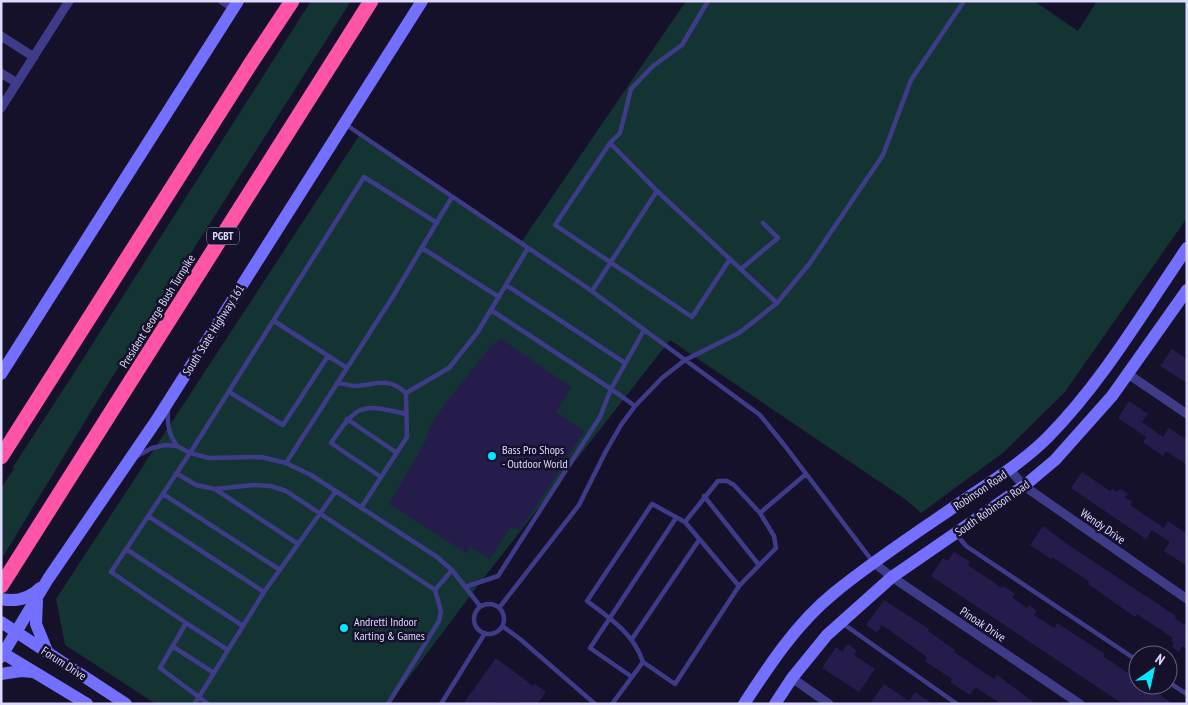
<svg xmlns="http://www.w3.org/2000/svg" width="1188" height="705" font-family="'PT Sans Narrow',sans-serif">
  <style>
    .green { fill: #133433 }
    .building { fill: #261c4b }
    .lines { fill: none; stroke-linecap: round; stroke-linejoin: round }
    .lane { stroke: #3e3c89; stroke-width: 4.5 }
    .street { stroke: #3e3c89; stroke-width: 9 }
    .secondary { stroke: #7370ff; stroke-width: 12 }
    .highway { stroke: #ff54a7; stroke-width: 15 }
    .poi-dot { fill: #05e7ff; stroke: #15112a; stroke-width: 2 }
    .labels { text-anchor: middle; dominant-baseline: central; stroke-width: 5; stroke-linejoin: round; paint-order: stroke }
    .shield { fill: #15112a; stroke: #a29dbf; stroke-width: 1 }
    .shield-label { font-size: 11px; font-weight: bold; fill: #ded9ff }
    .street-label { font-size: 12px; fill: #ded9ff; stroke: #15112a }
    .poi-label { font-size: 12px; fill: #ded9ff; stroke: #15112a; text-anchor: start }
  </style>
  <rect width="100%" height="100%" fill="#15112a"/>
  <path class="green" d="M311 1H351L101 395 1 560V488L14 469 13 467 74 373Z
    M686 1H1034L1078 31 1097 1H1187V218L1064 393 1004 452 921 513 905 499 670 340 479 584 389 704H156L65 645 56 599 361 133 522 241Z"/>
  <path class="building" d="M501 339 571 387 556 412 584 431 543 496 519 530 511 526 490 559 470 547 466 553 389 504 425 442 431 425 448 400 491 346Z
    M1172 349 1187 359V383L1160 366Z
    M1129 401 1148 414 1142 422 1163 437 1169 428 1187 440V465L1166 451 1163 456 1143 442 1146 437 1118 418Z
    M1082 472 1110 491 1112 488 1117 492 1120 489 1128 494 1125 497 1132 502 1130 505 1164 528 1168 521 1187 534V566L1164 551 1170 542 1152 530 1146 539 1071 488Z
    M1043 526 1067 544 1176 616 1174 618 1187 626V649L1182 646 1179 652 1172 647 1174 643 1171 641 1173 638 1137 614 1135 617 1088 584 1090 582 1052 557 1051 559 1030 545Z
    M954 552 970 562 968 565 1002 588 1004 586 1015 594 1012 597 1027 608 1029 605 1037 611 1034 615 1054 628 1057 623 1105 654 1103 656 1138 680V685H1146L1173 704H1123L931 576 943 558 948 561Z
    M884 600 929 629 928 631 955 650 954 652 994 679 997 675 1036 704H1001L975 687 970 695 950 682 952 679 925 661 927 657 882 625 877 633 866 625Z
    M848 644 857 651 854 655 875 669 859 692 822 668 836 647 842 652Z
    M496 658 533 686 535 684 546 692 537 704 510 702 463 704Z
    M884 684 909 701 915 692 933 704H870Z"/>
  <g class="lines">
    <path class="lane" d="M345 124 586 287 760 415 785 446 873 562
      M610 143 620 133 631 89 653 66 682 45 708 1
      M657 191 610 143 555 225 692 317 730 259
      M422 248 499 297
      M741 269 778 238 763 223
      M506 285 625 363
      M592 291 657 191 777 303 810 263 883 155 911 80 964 1
      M491 310 611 389 644 330
      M274 321 347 368
      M338 383C344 384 351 386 357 386 378 384 389 377 406 393L407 437 361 508
      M229 392 283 425 328 356
      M406 393 449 368 477 333 528 248
      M168 410C167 426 169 434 177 446
      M347 419 397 453
      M137 456 152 448 165 445 177 446 190 453 209 458 261 457 286 463 311 475 437 557 452 570 480 606
      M286 463 392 298 452 197
      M176 473 196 485 215 489 253 485 271 486 286 491 435 590
      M381 477 331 443C357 404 361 403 406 414
      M215 489 298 544
      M163 494 280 570
      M704 496 759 565
      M148 516 264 592
      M685 522 739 586
      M957 535 966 546 1138 661
      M126 549 243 626
      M465 587 498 576 600 417 611 389 635 406
      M474 619a15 15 0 1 1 30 0a15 15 0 1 1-30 0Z
      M499 608 579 505 606 451 621 425 635 406 662 378 685 360 739 333 777 303
      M186 623 228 650
      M842 623 957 704
      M502 626 520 639 595 704
      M632 639 699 540
      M172 646 214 673
      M643 662 675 684 739 586 776 548 774 536 760 513
      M632 677 590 648 676 518
      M1168 682 1187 694
      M194 704 199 697 160 668 186 623 111 572 190 453 364 177 437 223
      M208 704 199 697 264 592 336 491
      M388 704 439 621 441 611 435 590 452 570
      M441 704 485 633
      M612 704 643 662C634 634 610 618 587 601L652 504 685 522 718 481H727L734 485 760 513 806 474"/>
    <path class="street" d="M223 1 234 8
      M1 36 34 57
      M1 73 17 83
      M1 108 69 1
      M1128 374 1187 414
      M1010 470 1024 486 1187 599
      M874 563 892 577 1080 704
      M792 678 829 704"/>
    <path class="secondary" d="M1 374 238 1
      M1 599C16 602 29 599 40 588
      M37 601 36 624 47 651
      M1 622 126 704
      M1 652 87 704
      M1 657 48 579 156 421 422 1
      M1 674 21 671 33 672
      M744 704C770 664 797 623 834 593 878 557 927 526 973 494 999 477 1026 459 1048 437 1103 381 1143 312 1187 248
      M775 704 792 678 827 635 892 577 1024 486 1055 460 1112 396 1187 290"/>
    <path class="highway" d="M1 457 251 63 292 1
      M1 586 371 1"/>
  </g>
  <g class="poi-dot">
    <circle cx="492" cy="456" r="5"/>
    <circle cx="344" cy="628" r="5"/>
  </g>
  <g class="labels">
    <rect class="shield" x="207" y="227.5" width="32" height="17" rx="4"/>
    <g class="shield-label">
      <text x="223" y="236">PGBT</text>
    </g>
    <g class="street-label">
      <text transform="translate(157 311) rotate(-58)">President George Bush Turnpike</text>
      <text transform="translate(213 330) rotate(-58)">South State Highway 161</text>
      <text transform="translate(980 490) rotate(-34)">Robinson Road</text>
      <text transform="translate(992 508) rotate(-35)">South Robinson Road</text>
      <text transform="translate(1103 526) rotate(35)">Wendy Drive</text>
      <text transform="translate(983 624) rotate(34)">Pinoak Drive</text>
      <text transform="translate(64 663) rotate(33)">Forum Drive</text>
    </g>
    <g class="poi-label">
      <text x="502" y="449">Bass Pro Shops<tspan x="502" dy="14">- Outdoor World</tspan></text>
      <text x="354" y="621">Andretti Indoor<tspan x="354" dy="14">Karting &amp; Games</tspan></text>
    </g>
  </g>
  <rect width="1188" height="705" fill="none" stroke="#ded9ff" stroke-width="5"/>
  <g transform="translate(1153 670) rotate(34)"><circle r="24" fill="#15112a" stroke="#65617f"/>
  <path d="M0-4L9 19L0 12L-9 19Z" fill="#05e7ff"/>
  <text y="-8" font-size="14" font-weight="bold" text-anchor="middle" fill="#ded9ff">N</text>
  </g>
</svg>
